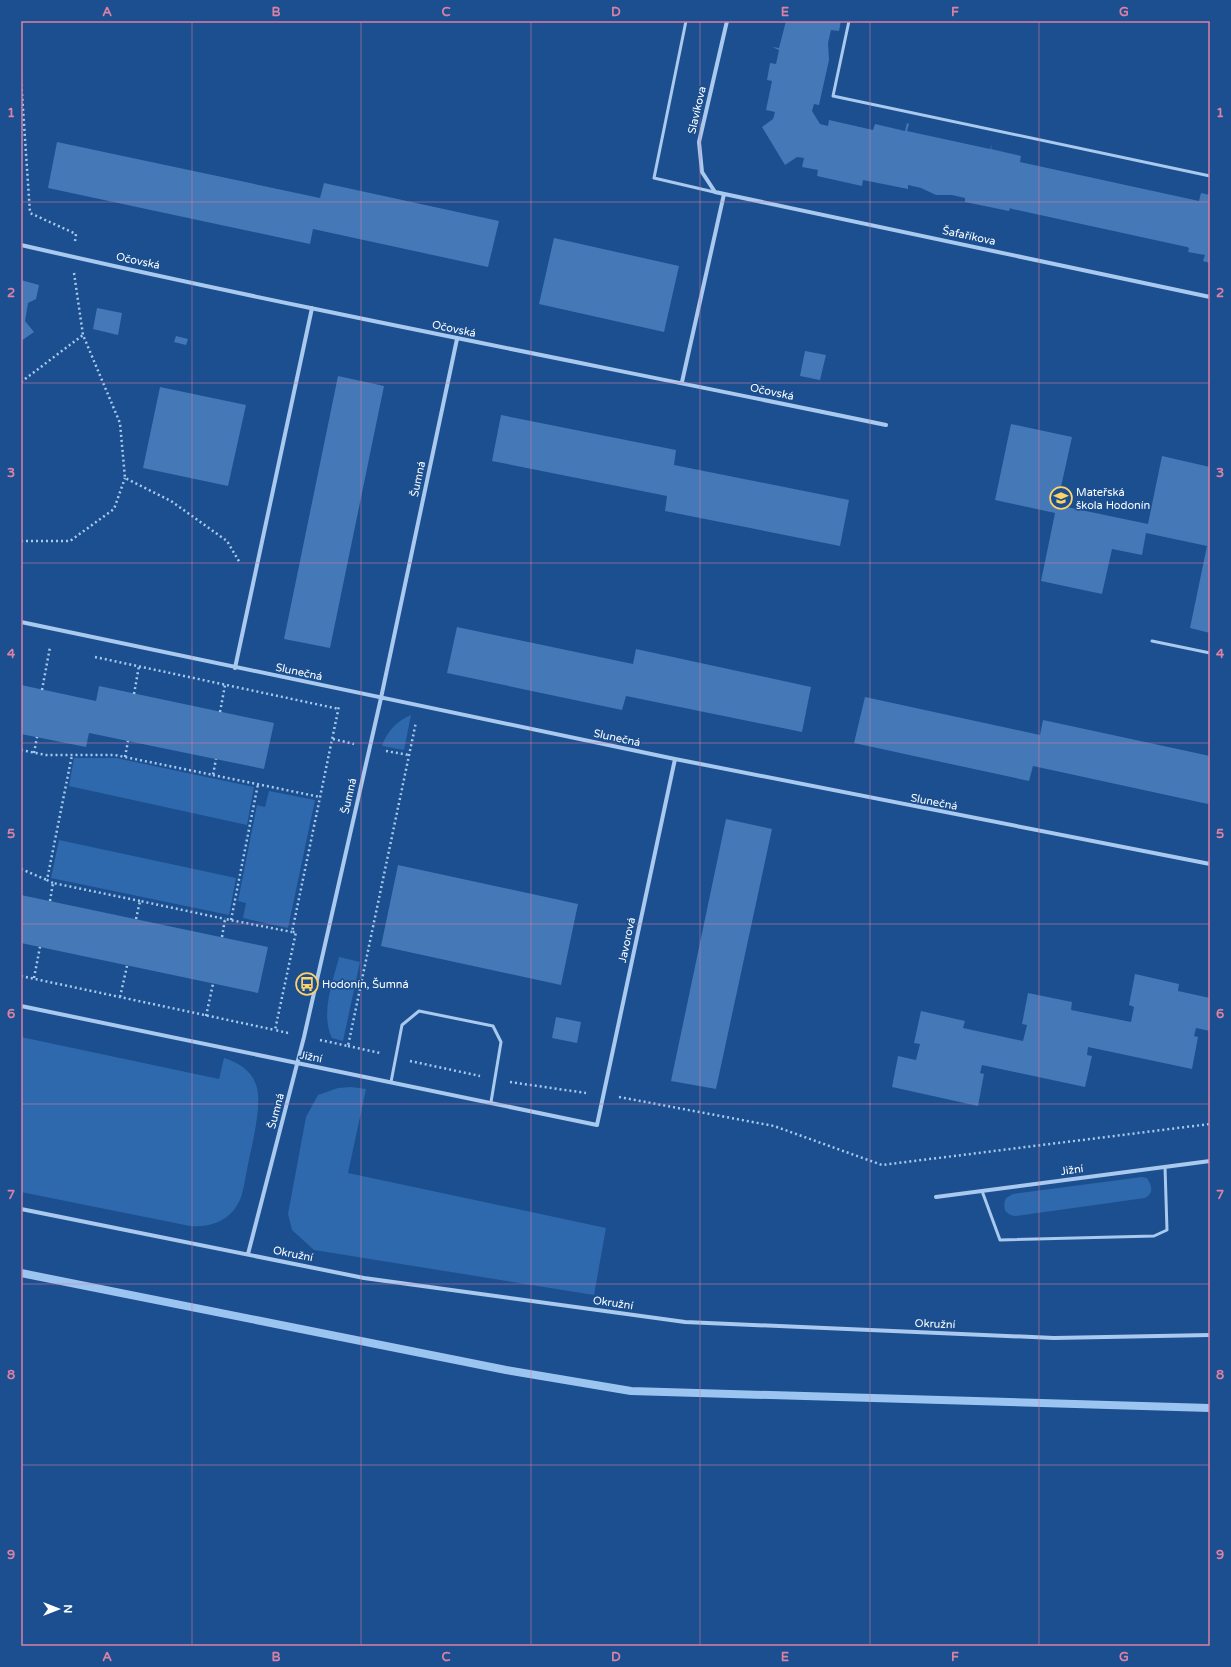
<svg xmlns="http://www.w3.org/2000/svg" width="1231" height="1667" font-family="'Varela Round',sans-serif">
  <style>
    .green { fill: #2e69ad }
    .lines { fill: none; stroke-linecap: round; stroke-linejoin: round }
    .stream { stroke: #9cc4f0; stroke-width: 8 }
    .building { fill: #4478b7 }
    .path { stroke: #a9c9ee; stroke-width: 2.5; stroke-dasharray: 2 3; stroke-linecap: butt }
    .lane { stroke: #a9c9ee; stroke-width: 3 }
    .street { stroke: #a9c9ee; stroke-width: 4 }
    .grid { fill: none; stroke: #dd80a5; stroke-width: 1; stroke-opacity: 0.55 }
    .labels { text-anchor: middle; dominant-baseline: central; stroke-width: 3.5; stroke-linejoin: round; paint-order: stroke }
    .street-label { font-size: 11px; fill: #fff; stroke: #1b4f8f }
    .poi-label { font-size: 11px; fill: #fff; stroke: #1b4f8f; text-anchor: start }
    .neatline { fill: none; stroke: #dd80a5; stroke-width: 1.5 }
    .grid-label { font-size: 13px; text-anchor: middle; font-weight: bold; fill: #dd80a5 }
  </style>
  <rect width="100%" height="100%" fill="#1b4f8f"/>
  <path class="green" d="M411 715 404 750 382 746C387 731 397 721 411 715Z
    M74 758H116L254 787 247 825 69 786Z
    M269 791 315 800 288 928 243 918 246 903 238 901 257 805 265 807Z
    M59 840 236 878 229 915 51 878Z
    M339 957 360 962 343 1041 332 1038C320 1014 333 982 339 957Z
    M21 1037 219 1079 224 1058C239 1063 253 1071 257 1088 262 1108 251 1148 247 1170 245 1178 244 1189 241 1197 240 1201 236 1207 234 1210 222 1224 207 1227 190 1226L21 1192Z
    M351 1087 366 1089 348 1173 606 1228 594 1295 314 1250 292 1230 288 1214 306 1117 318 1095 338 1088Z
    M1142 1177 1147 1178C1152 1186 1154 1193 1145 1198L1016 1216C1005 1215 1002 1208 1006 1198L1013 1194Z"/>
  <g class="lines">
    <path class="stream" d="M21 1273 506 1370 631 1391 1210 1408"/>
  </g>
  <path class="building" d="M786 21H841L839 31 831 30 828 43 829 60 819 105 814 104 812 111 820 124 828 126 829 120 873 130 875 124 905 131 907 123 909 124 907 131 990 149 992 145 991 149 1021 156 1020 162 1199 201 1201 193 1210 195V263L1203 261 1205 255 1188 252 1189 248 1187 247 1012 209 1010 208 1009 211 965 202V198L952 195H936L921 188 908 185V189L863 180 862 186 817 176 818 170 802 167 804 158 797 157 785 165 762 127 773 119 775 112 766 110 772 81 767 80 770 63 776 64 779 50 772 47 779 48Z
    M57 142 320 198 324 183 499 221 488 267 313 229 310 244 48 188Z
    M554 238 679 266 664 332 539 304Z
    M21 280 39 285 36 299 28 303 25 321 34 332 21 341Z
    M97 308 122 313 118 335 93 329Z
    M176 336 188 339 186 345 174 342Z
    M805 351 826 355 820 380 800 376Z
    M338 376 384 386 330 648 284 639Z
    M160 387 246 405 228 486 143 468Z
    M501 415 676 450 674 465 849 500 840 546 665 511 667 496 492 461Z
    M1011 424 1072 437 1057 505 1148 524 1162 456 1210 467 1209 538H1210V633L1190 628 1207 546 1146 533 1142 555 1112 549 1102 594 1041 581 1055 513 995 500Z
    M457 627 633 664 636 649 811 687 802 732 626 696 622 710 447 673Z
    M21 685 96 701 99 686 274 723 264 769 89 733 86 747 21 734Z
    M865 697 1040 735 1043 720 1210 756V796L1208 804 1033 766 1029 781 854 743Z
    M726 819 772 829 716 1089 671 1081Z
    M398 865 578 904 561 985 381 946Z
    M21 895 268 947 258 993 21 943Z
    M1135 974 1179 984 1178 991 1210 998V1031L1196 1028 1194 1036 1198 1037 1192 1069 1088 1047 1087 1055 1092 1056 1085 1087 982 1065 980 1073 984 1074 978 1106 892 1087 898 1056 916 1060 920 1044 914 1043 921 1011 965 1021 963 1028 1023 1041 1027 1025 1022 1024 1028 993 1072 1002 1071 1010 1131 1022 1134 1007 1129 1005Z
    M556 1017 581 1022 577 1043 552 1038Z"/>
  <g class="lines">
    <path class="path" d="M21 79 30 213 76 234 75 241
      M74 273 83 335 120 423 125 478 171 501 227 541 240 563
      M21 382 83 335
      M21 541H70L114 509 125 478
      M95 657 339 709
      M42 690 50 647
      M134 694 139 666
      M220 712 225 685
      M333 739 354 744
      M21 750 46 755H115L213 775 216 759
      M386 751 409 755
      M34 753 37 737
      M125 757 128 741
      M213 775 320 797
      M21 869 47 880
      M53 883 47 880 72 755
      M50 901 53 883 140 901
      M136 919 140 901 225 919
      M231 920 258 784
      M222 937 225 919 292 932
      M21 976 275 1030
      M34 978 40 947
      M120 997 127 966
      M206 1016 213 984
      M288 1033 275 1030 296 932H292L339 706
      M320 1040 348 1046 416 722
      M348 1046 380 1053
      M410 1061 480 1076
      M510 1082 586 1093
      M619 1097 774 1126 882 1165 1210 1124"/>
    <path class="lane" d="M686 21 654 178 714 192
      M849 21 833 96 1210 176
      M1152 641 1210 653
      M391 1082 402 1025 419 1011 493 1026 501 1042 491 1102
      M982 1191 1000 1240 1154 1236 1167 1230 1165 1167"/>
    <path class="street" d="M727 21 699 142 702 172 715 192 1210 297
      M21 245C308 311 597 365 886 425
      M682 382 724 194
      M21 622 675 759 1210 864
      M235 668 312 308
      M21 1006 597 1125 675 759
      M936 1197 1210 1161
      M21 1209 364 1278 685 1322 1054 1338 1210 1335
      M248 1254 304 1037 381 698 457 339"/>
  </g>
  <path class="grid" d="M192 21V1646M361 21V1646M531 21V1646M700 21V1646M870 21V1646M1039 21V1646M21 202H1210M21 383H1210M21 563H1210M21 743H1210M21 924H1210M21 1104H1210M21 1284H1210M21 1465H1210"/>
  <defs>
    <g id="school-ring" transform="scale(1.15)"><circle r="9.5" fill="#1b4f8f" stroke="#ffd166" stroke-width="1.5"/><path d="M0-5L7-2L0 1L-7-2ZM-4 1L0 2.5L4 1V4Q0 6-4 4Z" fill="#ffd166"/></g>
    <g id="bus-ring" transform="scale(1.15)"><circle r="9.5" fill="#1b4f8f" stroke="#ffd166" stroke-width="1.5"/><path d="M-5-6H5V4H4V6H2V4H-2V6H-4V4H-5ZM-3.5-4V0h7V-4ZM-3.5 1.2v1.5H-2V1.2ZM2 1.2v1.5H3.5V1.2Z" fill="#ffd166"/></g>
  </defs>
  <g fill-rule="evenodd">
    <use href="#school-ring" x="1061" y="498"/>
    <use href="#bus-ring" x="307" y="984"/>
  </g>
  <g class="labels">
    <g class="street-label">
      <text transform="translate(697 110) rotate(-77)">Slavíkova</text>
      <text transform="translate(969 236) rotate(12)">Šafaříkova</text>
      <text transform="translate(138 261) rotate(12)">Očovská</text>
      <text transform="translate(454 329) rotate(12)">Očovská</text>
      <text transform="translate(772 392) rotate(12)">Očovská</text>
      <text transform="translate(418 479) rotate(-78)">Šumná</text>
      <text transform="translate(299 672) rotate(12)">Slunečná</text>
      <text transform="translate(617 738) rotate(12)">Slunečná</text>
      <text transform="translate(349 796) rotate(-77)">Šumná</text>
      <text transform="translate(934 802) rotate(11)">Slunečná</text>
      <text transform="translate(627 940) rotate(-78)">Javorová</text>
      <text transform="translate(311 1057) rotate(11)">Jižní</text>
      <text transform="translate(276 1111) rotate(-75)">Šumná</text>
      <text transform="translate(1072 1170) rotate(-8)">Jižní</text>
      <text transform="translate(293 1254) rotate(11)">Okružní</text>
      <text transform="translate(613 1303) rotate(8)">Okružní</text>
      <text transform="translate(935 1324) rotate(2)">Okružní</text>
    </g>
    <g class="poi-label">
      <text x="1076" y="492">Mateřská<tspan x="1076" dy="13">škola Hodonín</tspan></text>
      <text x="322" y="984">Hodonín, Šumná</text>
    </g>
  </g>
  <rect width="1231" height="1667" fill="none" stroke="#1b4f8f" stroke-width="44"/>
  <g transform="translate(58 1609) rotate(90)" stroke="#1b4f8f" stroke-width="3" paint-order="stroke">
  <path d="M0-3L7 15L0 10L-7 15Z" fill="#ffffff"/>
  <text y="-6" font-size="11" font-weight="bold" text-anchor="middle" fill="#ffffff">N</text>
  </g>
  <rect x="22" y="22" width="1187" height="1623" class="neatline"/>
  <g class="grid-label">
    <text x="107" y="16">A</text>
    <text x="276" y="16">B</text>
    <text x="446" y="16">C</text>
    <text x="616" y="16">D</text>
    <text x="785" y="16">E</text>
    <text x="955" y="16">F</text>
    <text x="1124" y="16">G</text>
    <text x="11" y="117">1</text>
    <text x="1220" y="117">1</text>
    <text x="11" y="297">2</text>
    <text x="1220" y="297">2</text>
    <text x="11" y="477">3</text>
    <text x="1220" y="477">3</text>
    <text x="11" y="658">4</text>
    <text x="1220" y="658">4</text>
    <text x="11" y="838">5</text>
    <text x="1220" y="838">5</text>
    <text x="11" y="1018">6</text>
    <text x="1220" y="1018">6</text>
    <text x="11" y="1199">7</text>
    <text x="1220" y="1199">7</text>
    <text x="11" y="1379">8</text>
    <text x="1220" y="1379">8</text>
    <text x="11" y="1559">9</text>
    <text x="1220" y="1559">9</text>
    <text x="107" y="1661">A</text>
    <text x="276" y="1661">B</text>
    <text x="446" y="1661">C</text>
    <text x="616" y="1661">D</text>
    <text x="785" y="1661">E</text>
    <text x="955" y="1661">F</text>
    <text x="1124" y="1661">G</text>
  </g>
</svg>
